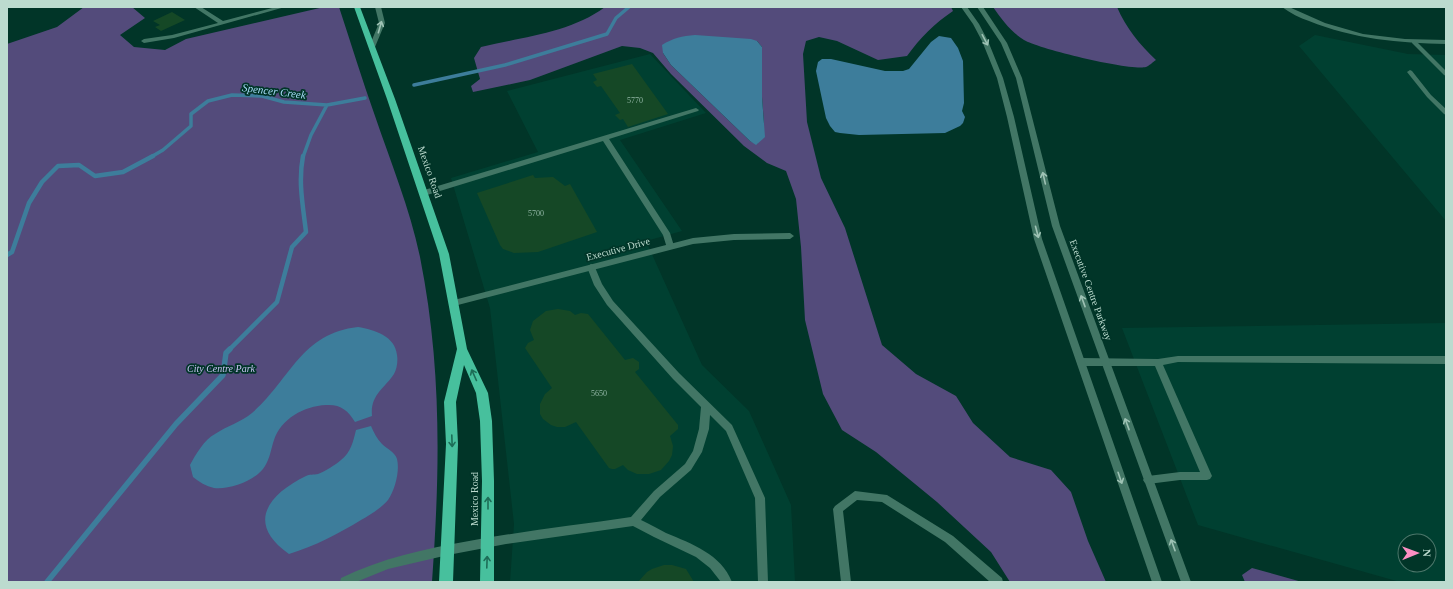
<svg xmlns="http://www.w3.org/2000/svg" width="1453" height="589" font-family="Georgia,serif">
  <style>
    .built { fill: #004031; fill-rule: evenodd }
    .green { fill: #534b7b; fill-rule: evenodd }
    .water { fill: #3d7d9b }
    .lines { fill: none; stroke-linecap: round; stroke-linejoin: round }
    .stream-far2 { stroke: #3d7d9b; stroke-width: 3.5 }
    .stream-far1 { stroke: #3d7d9b; stroke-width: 4.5 }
    .stream { stroke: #3d7d9b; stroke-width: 5.5 }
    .building { fill: #154826 }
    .service { fill: #427665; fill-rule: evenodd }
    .minor { fill: #427665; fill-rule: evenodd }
    .tertiary { fill: #427665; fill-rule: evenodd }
    .primary { fill: #47c09d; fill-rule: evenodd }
    .oneway { stroke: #9ec2b4 }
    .oneway2 { stroke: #1d6d57 }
    .labels { text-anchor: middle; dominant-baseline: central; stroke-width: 3.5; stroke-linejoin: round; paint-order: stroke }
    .number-label { font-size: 8px; fill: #92b6a5 }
    .street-label { font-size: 10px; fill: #bcdbcf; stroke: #013528 }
    .park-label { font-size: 10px; font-style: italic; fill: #c9c3f3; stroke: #013528 }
    .water-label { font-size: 11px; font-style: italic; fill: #a7dbf7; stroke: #013528 }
  </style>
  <rect width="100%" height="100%" fill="#013528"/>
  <path class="built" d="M1315 35 1408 54 1446 55V221L1299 46Z
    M650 54 706 113 620 140 682 231 646 241 702 365 749 411 791 505 795 582H510L514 524 490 308 451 178 538 152 507 91Z
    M1446 323V582H1400L1198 525 1122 328ZM1405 541H1429V565H1405Z"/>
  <path class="green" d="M84 7H132L145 18 120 35 134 47 165 50 186 39 324 7H339C351 43 362 80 375 116 391 163 410 209 420 257 442 367 440 470 432 582H7V44L57 27Z
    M605 7H951L953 11C935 23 920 38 907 56L878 60 837 41 819 37 806 41 803 54 807 122 821 178 845 228 882 345 916 374 956 396 973 423 1010 457 1051 470 1071 492 1088 541 1106 582H1010L991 552 937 502 876 452 842 430 823 394 805 320 801 247 796 199 786 171 767 163 744 146 671 74 653 53 640 48 622 46 530 80 473 92 471 86 480 79 474 58 481 47C522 37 570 33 605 7ZM757 41 762 47V97L764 123 757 144 750 141 671 65 663 53Z
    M993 7H1117C1126 28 1140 45 1156 60 1153 62 1149 66 1146 67 1130 71 1039 49 1024 40 1011 32 1002 20 993 7Z
    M1252 568 1302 582H1245L1242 575Z"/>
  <path class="water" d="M695 35 751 39 757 41 762 47V97L765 137 756 145 750 141 671 65 663 53 662 45C673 38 682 36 695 35Z
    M939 36 951 38 958 48 963 61 964 103 962 111 965 117 963 123 960 126 945 133 859 135 840 133 835 132 830 126 826 118 816 71 818 62 822 59H831L885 71H903L909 69 931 42Z
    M358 327C375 330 395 336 397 355 398 361 397 369 394 374 384 389 370 395 372 416L355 422C348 410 340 404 326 405 304 406 281 419 274 440 271 449 270 458 265 466 257 480 230 490 214 488 206 486 199 482 193 477L190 465C196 454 204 440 215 434 227 426 241 422 252 413 290 380 301 333 358 327Z
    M371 426C374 433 377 439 382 444 387 449 395 452 397 459 400 471 395 490 388 500 381 508 370 515 361 520 338 534 315 546 289 554 246 524 267 495 306 476 309 474 314 475 318 474 326 471 335 465 341 460 351 452 353 442 356 430Z"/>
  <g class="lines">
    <path class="stream-far2" d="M414 85 505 65 607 34 616 18 629 7
      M151 157 163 150 191 126V114L208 101 232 95 262 96 284 102 327 105 365 98
      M303 157 311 135 327 105"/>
    <path class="stream-far1" d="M7 255 12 252 29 203 42 182 58 166 79 165 95 176 123 172 153 156
      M229 350 277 302 292 247 306 232C303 206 298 182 303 156"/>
    <path class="stream" d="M47 582 176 424 223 375 226 353 230 349"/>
  </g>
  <path class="building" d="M172 12 185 20 161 31 155 27 160 25 153 21Z
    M632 64 668 114 628 127 623 119 620 120 615 115 620 113 601 86 597 87 593 82 597 80 593 74Z
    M533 175 535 178 553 177 565 186 570 184 597 232 538 252 514 253 503 249 500 245 477 193Z
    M558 309 570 311 575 315 581 313 588 314 625 360 633 358 639 362V369L635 372 678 425V429L670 436 673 446 672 455 669 461 661 470 649 474H637L628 470 623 465 615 469H612L609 468 576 422 565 427H557L551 425 543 419 540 414V404L545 394 552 388 525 348 528 343 534 340 530 330 533 321 546 311Z
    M664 565H672L686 569 694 582H638L647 572 652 569Z"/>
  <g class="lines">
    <path class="service" d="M194 7H201L223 21 276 7H285L174 38 144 43 141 41 144 39 172 35 218 23Z
      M375 7H381L385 23 375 47 372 49 369 47 379 23Z
      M1414 40 1416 41 1446 71V76L1444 75 1412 43V41Z
      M1410 70 1412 71 1431 95 1446 109V115L1444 114 1427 97 1407 72Z
      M696 108 699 110 698 111 609 139 670 233 674 246 673 248H667L663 235 603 141 427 195H424L420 193 421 191Z
      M591 264 594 265 602 284 613 301 679 373 732 425 765 498 768 582H758L755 498 726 431 710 415 709 429 702 452 691 470 660 497 641 520C650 524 658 529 666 533 692 544 721 554 732 582H721L710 568 696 557 654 537 633 526 506 544 448 555 388 569 356 582H340L341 578C382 558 425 549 469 541 523 531 577 525 631 517L654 491 685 464 693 451 699 429 701 407 673 379 607 305 594 285 587 267Z
      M1178 356H1446V364L1178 362 1163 365 1212 476 1210 479 1207 480H1180L1148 484 1145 483 1143 480 1145 477 1148 476 1180 472H1200L1155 366H1081L1078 364 1077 362 1078 360 1081 358 1158 359Z
      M855 491 887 495 953 536 1002 578 1003 582H990L945 542 882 502 857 500 843 511 851 582H841L833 509 835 506Z"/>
    <path class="minor" d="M790 233 794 236 790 239 734 240 693 244 454 306 451 305 450 303 451 301 454 300 693 238 734 234Z"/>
    <path class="tertiary" d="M961 7H967L979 24 988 41 1003 78 1014 117 1042 239 1162 582H1152L1034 239 1007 117 997 78 982 41 973 24Z
      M977 7H983L1007 43 1022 78 1060 226 1191 582H1181L1052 226 1016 78 1001 43Z
      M1282 7H1289L1325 23 1363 34 1405 39 1446 40V44C1399 43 1353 39 1309 21 1300 18 1290 13 1282 7Z"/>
    <path class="primary" d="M354 7H360L395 99 449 254 467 349 488 393 492 421 494 481V582H480L482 481 480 421 476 393 464 365 456 402 458 444 453 582H439L446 444 444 402 457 349 439 254 387 99Z"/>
  </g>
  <defs><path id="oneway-shaft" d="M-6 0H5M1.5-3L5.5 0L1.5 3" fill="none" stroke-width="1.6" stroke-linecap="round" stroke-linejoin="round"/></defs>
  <g class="oneway">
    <use href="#oneway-shaft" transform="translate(380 27) rotate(-74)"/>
    <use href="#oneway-shaft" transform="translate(985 40) rotate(62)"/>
    <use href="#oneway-shaft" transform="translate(1044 178) rotate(-103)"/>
    <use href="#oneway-shaft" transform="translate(1037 232) rotate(75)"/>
    <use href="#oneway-shaft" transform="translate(1083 301) rotate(-110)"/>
    <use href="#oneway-shaft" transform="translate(1127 424) rotate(-110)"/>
    <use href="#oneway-shaft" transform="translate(1120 478) rotate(71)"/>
    <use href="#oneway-shaft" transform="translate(1173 545) rotate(-110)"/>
  </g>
  <g class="oneway2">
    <use href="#oneway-shaft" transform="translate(474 375) rotate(-114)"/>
    <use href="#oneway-shaft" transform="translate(452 441) rotate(88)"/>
    <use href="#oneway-shaft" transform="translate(488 503) rotate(-90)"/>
    <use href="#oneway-shaft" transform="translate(487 562) rotate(-88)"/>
  </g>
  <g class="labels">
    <g class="number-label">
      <text x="635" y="100">5770</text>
      <text x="536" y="213">5700</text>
      <text x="599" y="393">5650</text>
    </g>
    <g class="street-label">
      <text transform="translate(430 172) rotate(71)">Mexico Road</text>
      <text transform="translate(618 249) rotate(-15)">Executive Drive</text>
      <text transform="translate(1091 290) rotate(70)">Executive Centre Parkway</text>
      <text transform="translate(474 499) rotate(-90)">Mexico Road</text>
    </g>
    <g class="park-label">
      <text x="221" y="368">City Centre Park</text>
    </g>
    <g class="water-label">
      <text transform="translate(274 91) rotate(7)">Spencer Creek</text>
    </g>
  </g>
  <rect width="1453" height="589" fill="none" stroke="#bcdbcf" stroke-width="16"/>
  <g transform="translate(1417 553) rotate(89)"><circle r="19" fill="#013528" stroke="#4c776b"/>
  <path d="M0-3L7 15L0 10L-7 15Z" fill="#fc8fc3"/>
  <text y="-6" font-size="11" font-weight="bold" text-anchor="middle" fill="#bcdbcf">N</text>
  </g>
</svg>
